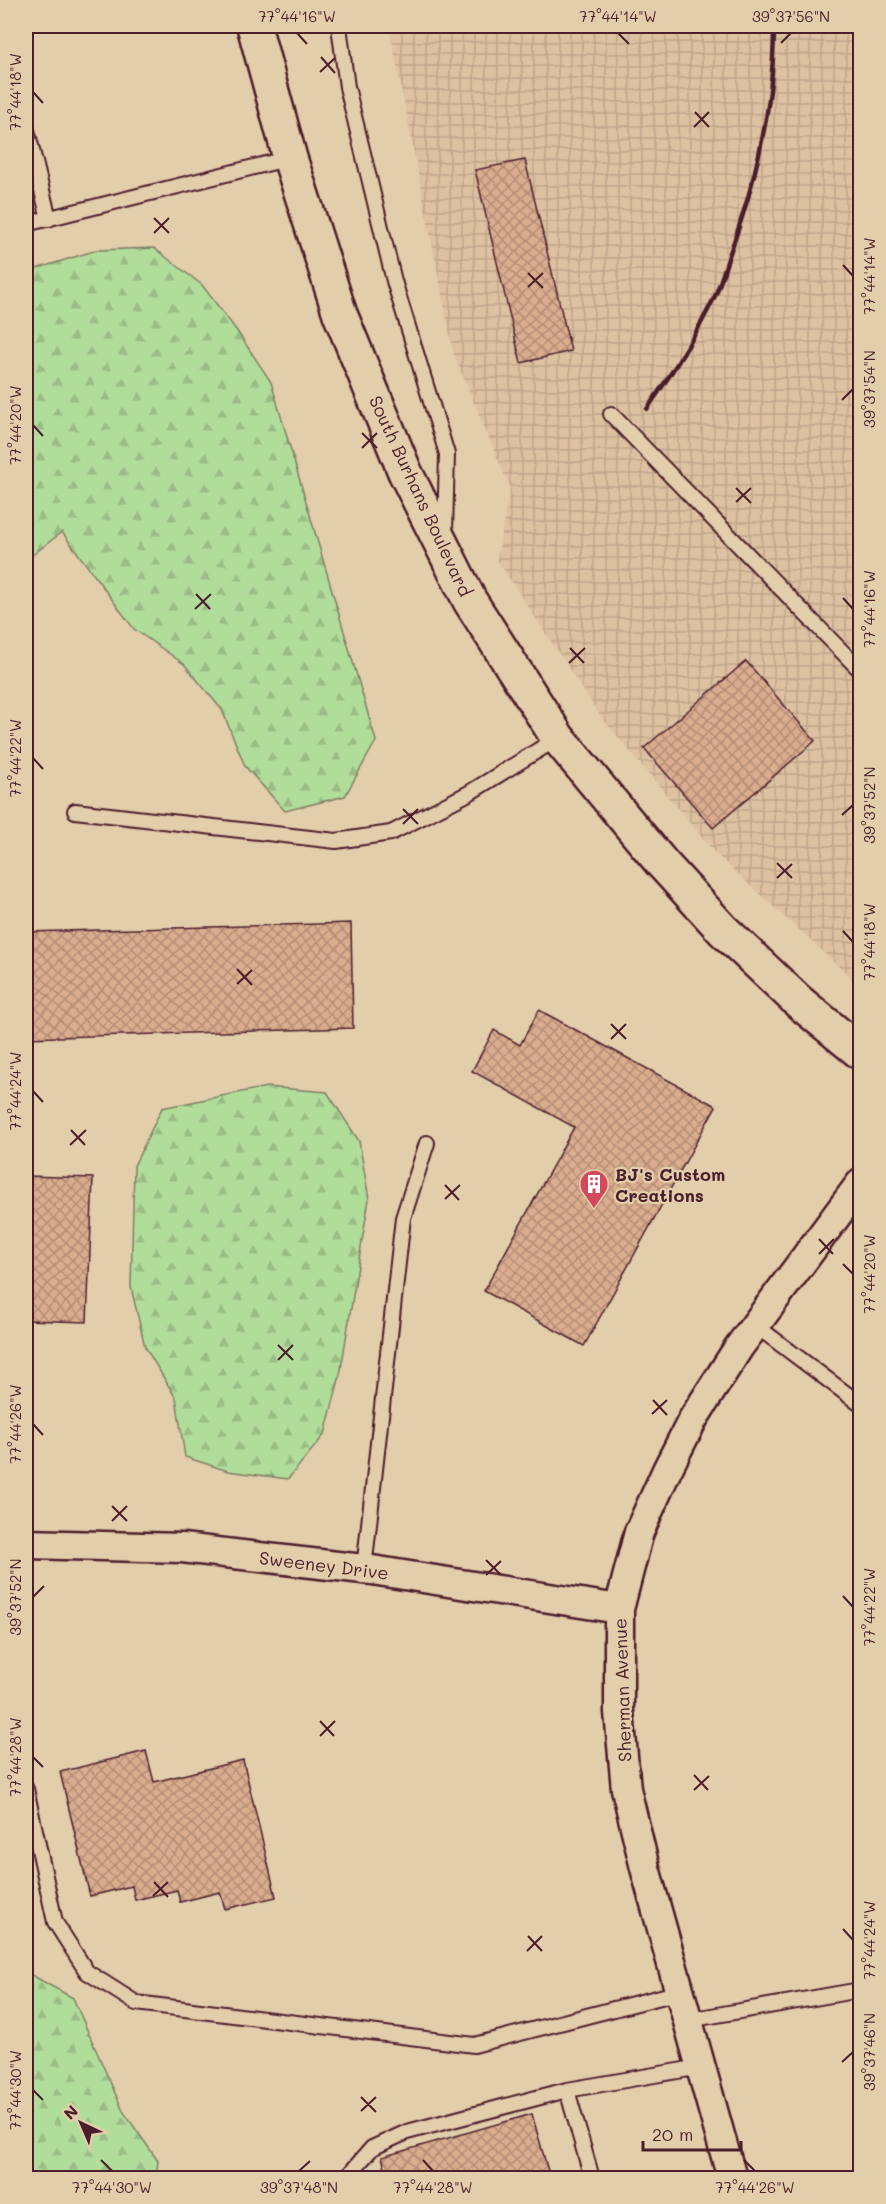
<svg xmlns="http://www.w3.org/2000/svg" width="886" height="2204" font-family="Mali,sans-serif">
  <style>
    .industrial { fill: url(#industrial-grid) }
    .forest { fill: url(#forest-firs); stroke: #7e7e63; stroke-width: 1.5 }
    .building { fill: url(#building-cross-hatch); stroke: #4a1f2b; stroke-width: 1.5 }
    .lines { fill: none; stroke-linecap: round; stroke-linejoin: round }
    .lane-casing { stroke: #4a1f2b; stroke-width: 18 }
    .street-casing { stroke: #4a1f2b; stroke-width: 33 }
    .primary-casing { stroke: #4a1f2b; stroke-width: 38 }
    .lane { stroke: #e3ceac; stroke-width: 14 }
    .street { stroke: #e3ceac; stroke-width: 28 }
    .primary { stroke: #e3ceac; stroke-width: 33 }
    .rail { stroke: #4a1f2b; stroke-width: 4.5 }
    .ticks { fill: none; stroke: #4a1f2b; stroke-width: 2 }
    .labels { text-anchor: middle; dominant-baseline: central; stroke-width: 4.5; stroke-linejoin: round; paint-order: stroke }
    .street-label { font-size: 18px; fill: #4a1f2b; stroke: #e3ceac }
    .poi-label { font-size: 18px; font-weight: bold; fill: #4a1f2b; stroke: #e3ceac; text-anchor: start }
    .neatline { fill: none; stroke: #4a1f2b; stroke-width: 2 }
    .ticks-label { font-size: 15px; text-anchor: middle; fill: #4a1f2b }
  </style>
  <defs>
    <pattern id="industrial-grid" width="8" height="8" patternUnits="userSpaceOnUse" patternTransform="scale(1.5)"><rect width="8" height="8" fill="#ddc1a1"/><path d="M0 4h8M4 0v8" fill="none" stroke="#bfa58b"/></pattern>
    <pattern id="forest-firs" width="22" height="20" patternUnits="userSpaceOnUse" patternTransform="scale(1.5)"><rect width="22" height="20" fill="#b1dd9b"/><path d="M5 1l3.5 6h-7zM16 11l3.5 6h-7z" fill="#9abd86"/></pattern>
    <pattern id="building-cross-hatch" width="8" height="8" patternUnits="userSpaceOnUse" patternTransform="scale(1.5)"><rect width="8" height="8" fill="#daad8f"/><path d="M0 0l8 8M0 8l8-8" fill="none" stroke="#b38c75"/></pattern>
  </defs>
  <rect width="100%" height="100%" fill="#e3ceac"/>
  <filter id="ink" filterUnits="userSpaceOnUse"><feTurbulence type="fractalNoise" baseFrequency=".0167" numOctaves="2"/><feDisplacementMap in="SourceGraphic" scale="12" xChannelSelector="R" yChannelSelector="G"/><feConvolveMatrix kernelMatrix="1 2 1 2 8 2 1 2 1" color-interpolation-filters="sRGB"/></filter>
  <g filter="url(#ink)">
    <path class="industrial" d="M389 26H860V986L716 854 601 717 497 560 510 488 454 355Z"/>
    <path class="forest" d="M154 248 202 285 237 331 271 382 376 741 345 796 285 811 245 766 222 710 184 664 134 629 62 532 26 560V272L97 250Z
      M267 1087 327 1092 359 1141 369 1199 340 1375 325 1434 288 1479 228 1471 185 1457 176 1398 145 1347 131 1287 134 1166 162 1108Z
      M26 1972 73 1998 123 2111 158 2161 156 2178H26Z"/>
    <path class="building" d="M525 160 571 351 521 363 475 170Z
      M746 661 815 741 713 828 644 748Z
      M351 923 353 1028 26 1038V932Z
      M539 1010 716 1106 584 1346 484 1291 574 1127 472 1071 494 1030 520 1045Z
      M26 1176 93 1178 87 1322 26 1320Z
      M146 1751 154 1782 243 1760 276 1897 225 1909 220 1892 180 1902 177 1890 135 1900 132 1886 90 1896 60 1772Z
      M532 2114 550 2178H388L382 2157Z"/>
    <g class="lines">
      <g class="lane-casing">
        <path id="lane" d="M339 26 347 87 394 281 447 454 445 533
          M26 126 49 219
          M26 224 290 158
          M611 414 860 670
          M75 811 336 841 391 833 469 793 558 738
          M755 1325 860 1404
          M364 1569 403 1218 427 1143
          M26 1789 55 1922 87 1972 136 2003 474 2045 680 1992
          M688 2020 860 1990
          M567 2090 592 2178
          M346 2178 372 2148 407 2132 567 2090 701 2067"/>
      </g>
      <g class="street-casing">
        <path id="street" d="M26 1544 182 1548 372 1570 619 1609
          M732 2178 645 1868 626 1789 619 1712V1609L639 1532 667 1470 693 1419 739 1347 860 1184"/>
      </g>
      <g class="primary-casing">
        <path id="primary" d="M254 26 290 158 340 314 405 472 470 601 558 738 661 862 723 930 799 1002 860 1052"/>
      </g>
      <use href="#lane" class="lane"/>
      <use href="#street" class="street"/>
      <use href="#primary" class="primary"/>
      <path class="rail" d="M647 409C672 373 696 336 715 296 721 282 725 267 730 253 756 181 774 103 774 26"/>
    </g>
  </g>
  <path class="ticks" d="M297 33 307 44M618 33 629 44M781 43 791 33M321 57 335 73M320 72 335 58M33 92 43 103M695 112 709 127M694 127 709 112M154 218 169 233M154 233 169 218M843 265 853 276M528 273 543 288M528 287 543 273M842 400 853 389M33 425 43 436M362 433 377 448M362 448 377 433M736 488 751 503M736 502 751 488M196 594 210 609M843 598 853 609M195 609 211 594M570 648 584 663M569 663 585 648M33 758 43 769M403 809 418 824M842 815 853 805M403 824 418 809M777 863 792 878M777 878 792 864M843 931 853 942M237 969 252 985M237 984 252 970M611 1024 626 1039M611 1039 626 1024M33 1091 43 1102M71 1130 85 1145M70 1145 86 1130M445 1185 459 1200M445 1199 460 1185M819 1239 833 1254M819 1254 834 1239M843 1264 853 1274M278 1345 293 1360M278 1360 293 1345M653 1400 667 1415M652 1414 667 1400M33 1424 43 1435M112 1506 127 1521M112 1521 127 1506M486 1560 501 1575M486 1575 501 1561M843 1596 853 1607M33 1597 44 1586M320 1721 334 1736M320 1736 335 1721M33 1757 43 1767M694 1775 708 1790M694 1790 709 1776M154 1882 168 1897M153 1896 168 1882M843 1929 853 1940M528 1936 542 1951M527 1951 542 1936M842 2062 853 2052M33 2090 43 2100M361 2097 376 2112M361 2111 376 2097M101 2160 112 2171M423 2160 433 2171M744 2160 755 2171M299 2171 310 2161"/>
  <defs>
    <g id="building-pin" transform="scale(1.5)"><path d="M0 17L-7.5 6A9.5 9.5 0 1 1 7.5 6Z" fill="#d1495b" stroke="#e3ceac"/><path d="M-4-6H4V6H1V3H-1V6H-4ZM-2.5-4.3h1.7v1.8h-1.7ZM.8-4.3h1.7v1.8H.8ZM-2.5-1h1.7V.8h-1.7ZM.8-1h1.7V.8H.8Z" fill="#fff"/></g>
  </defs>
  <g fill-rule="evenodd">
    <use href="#building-pin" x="594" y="1184"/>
  </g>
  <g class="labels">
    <g class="street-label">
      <text transform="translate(421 496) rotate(65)">South Burhans Boulevard</text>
      <text transform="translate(324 1565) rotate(7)">Sweeney Drive</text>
      <text transform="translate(622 1690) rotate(-92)">Sherman Avenue</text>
    </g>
    <g class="poi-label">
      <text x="615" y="1174">BJ's Custom<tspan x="615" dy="21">Creations</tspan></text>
    </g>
  </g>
  <rect width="886" height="2204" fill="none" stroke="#e3ceac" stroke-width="66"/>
  <g transform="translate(81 2123) rotate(316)" stroke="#e3ceac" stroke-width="4.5" paint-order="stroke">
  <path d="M0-4.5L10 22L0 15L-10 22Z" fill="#4a1f2b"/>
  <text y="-9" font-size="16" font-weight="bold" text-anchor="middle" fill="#4a1f2b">N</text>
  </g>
  <path d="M643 2141v9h98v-9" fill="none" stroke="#4a1f2b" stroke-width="3"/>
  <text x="652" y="2141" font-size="18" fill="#4a1f2b" stroke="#e3ceac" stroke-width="4.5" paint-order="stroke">20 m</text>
  <rect x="33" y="33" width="820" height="2138" class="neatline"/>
  <g class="ticks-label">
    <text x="297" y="22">77°44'16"W</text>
    <text x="618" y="22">77°44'14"W</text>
    <text x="791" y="22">39°37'56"N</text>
    <text transform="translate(16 92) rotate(-90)" y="5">77°44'18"W</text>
    <text transform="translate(870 276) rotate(-90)" y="5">77°44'14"W</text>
    <text transform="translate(870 389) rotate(-90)" y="5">39°37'54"N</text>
    <text transform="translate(16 425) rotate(-90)" y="5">77°44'20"W</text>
    <text transform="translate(870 609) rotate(-90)" y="5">77°44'16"W</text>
    <text transform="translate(16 758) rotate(-90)" y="5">77°44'22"W</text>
    <text transform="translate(870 805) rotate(-90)" y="5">39°37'52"N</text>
    <text transform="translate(870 942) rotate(-90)" y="5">77°44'18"W</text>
    <text transform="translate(16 1091) rotate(-90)" y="5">77°44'24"W</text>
    <text transform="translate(870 1274) rotate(-90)" y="5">77°44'20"W</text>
    <text transform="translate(16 1424) rotate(-90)" y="5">77°44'26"W</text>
    <text transform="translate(16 1597) rotate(-90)" y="5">39°37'52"N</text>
    <text transform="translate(870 1607) rotate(-90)" y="5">77°44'22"W</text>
    <text transform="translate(16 1757) rotate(-90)" y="5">77°44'28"W</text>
    <text transform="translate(870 1940) rotate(-90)" y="5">77°44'24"W</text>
    <text transform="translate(870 2052) rotate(-90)" y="5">39°37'46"N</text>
    <text transform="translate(16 2090) rotate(-90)" y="5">77°44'30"W</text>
    <text x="112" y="2193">77°44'30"W</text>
    <text x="299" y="2193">39°37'48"N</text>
    <text x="433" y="2193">77°44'28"W</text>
    <text x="755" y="2193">77°44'26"W</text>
  </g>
</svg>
